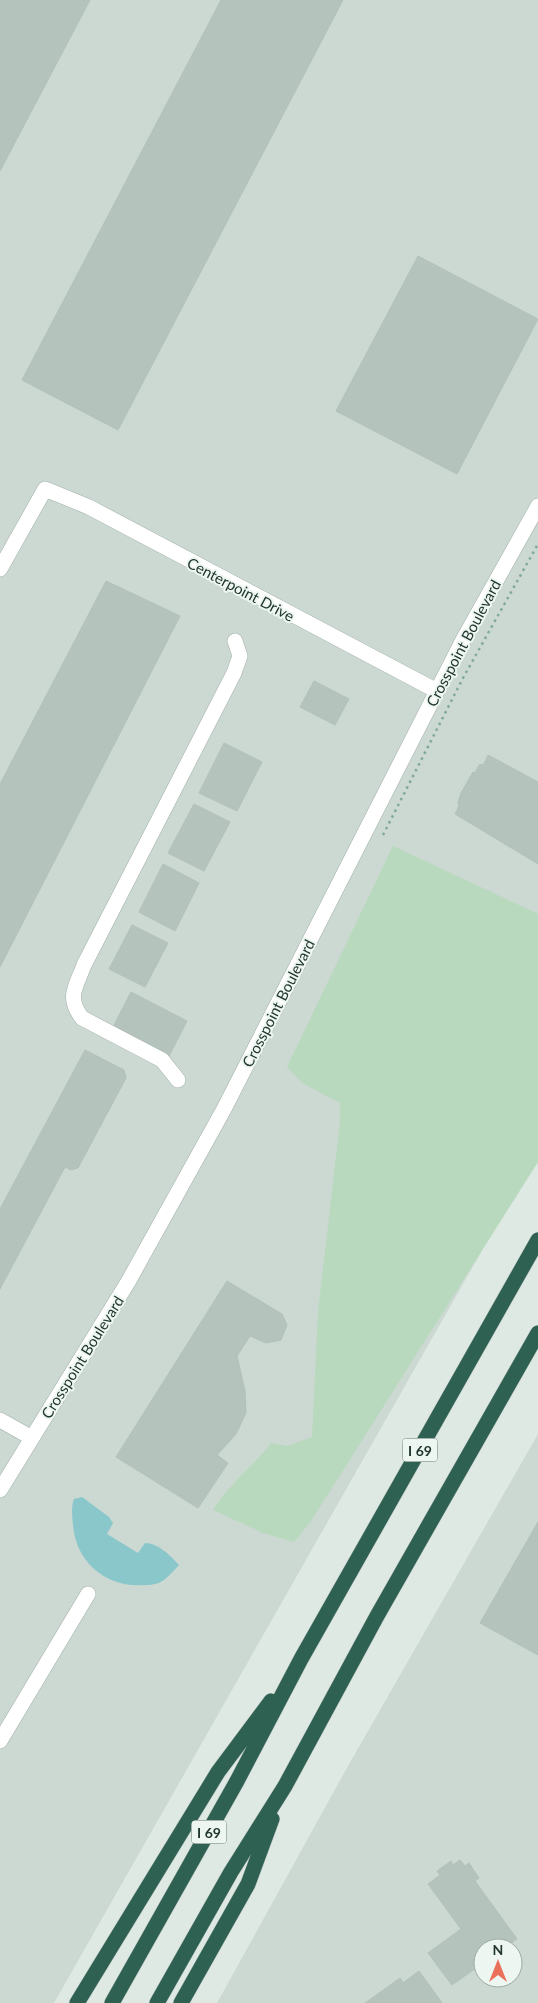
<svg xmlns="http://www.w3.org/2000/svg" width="538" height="2003" font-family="Lato,sans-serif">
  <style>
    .built { fill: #ccd8d2; fill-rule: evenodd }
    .green { fill: #b8d9bd }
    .water { fill: #89c7cb }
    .building { fill: #b4c3bb; stroke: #b1c2b9 }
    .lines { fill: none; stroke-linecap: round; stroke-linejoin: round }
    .minor-casing { stroke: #a2b0a9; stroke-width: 16 }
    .highway-casing { stroke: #bcc3c1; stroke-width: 16 }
    .path { stroke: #80aa99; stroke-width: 2.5; stroke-dasharray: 2.5 4; stroke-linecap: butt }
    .minor { stroke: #fff; stroke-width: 15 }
    .highway { stroke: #2e6152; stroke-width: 15 }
    .labels { text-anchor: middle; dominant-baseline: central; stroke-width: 4; stroke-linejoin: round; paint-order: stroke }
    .shield { fill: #eef6f1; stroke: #5e7069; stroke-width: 1 }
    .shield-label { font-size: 14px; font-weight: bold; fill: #21372f }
    .street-label { font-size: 15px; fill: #21372f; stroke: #eef6f1 }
  </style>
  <rect width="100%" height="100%" fill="#dee9e3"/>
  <path class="built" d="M0 0H538V1152L54 2003H0Z
    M538 1434V2003H217L348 1766ZM483 1948H513V1978H483Z"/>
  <path class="green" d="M393 846 538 914V1162L311 1521 294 1542 263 1533 213 1510C227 1486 254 1466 271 1443L288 1446 312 1437 318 1312 340 1122V1103L302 1083 287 1067Z"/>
  <path class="water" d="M82 1497 109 1517 113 1523 107 1534 138 1553 145 1543C158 1543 171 1556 179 1565 172 1572 165 1582 155 1584 152 1585 147 1585 144 1585 107 1588 76 1563 73 1525 72 1516 71 1507 74 1499Z"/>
  <path class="building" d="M0 0H90L0 171Z
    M221 0H343L118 430 22 380Z
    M418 256 538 319 457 474 336 411Z
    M106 581 180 616 0 967V784Z
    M314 681 349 699 335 725 300 707Z
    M224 743 262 762 237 811 199 793Z
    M488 755 538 782V864L455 814 459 806 458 802 461 793 473 772 475 773 479 765 484 764Z
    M194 804 230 822 204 871 168 853Z
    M163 864 199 883 175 931 139 912Z
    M132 925 168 943 145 987 109 969Z
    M131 992 187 1021 169 1056 113 1027Z
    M85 1050 124 1070 126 1078 78 1168 71 1170 65 1167 0 1289V1209Z
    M227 1281 282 1314 287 1325 281 1340 266 1343 250 1336 237 1356 245 1391 246 1413 236 1434 217 1455 228 1463 198 1508 116 1457Z
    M538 1522V1655L480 1623Z
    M460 1860 465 1866 469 1863 479 1878 475 1881 517 1939 504 1948H483V1963L452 1985 428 1953 461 1929 428 1884 440 1875 437 1871 451 1861 453 1865Z
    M419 1971 442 2003H365L400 1978 403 1983Z"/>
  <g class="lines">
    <g class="minor-casing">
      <path id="minor" d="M0 569 45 489 89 507 437 691
        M178 1080 162 1060 82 1018C66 997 76 987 84 965L234 673 240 656 235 641
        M0 1420 32 1438
        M0 1490 128 1282 224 1109 463 640 538 506
        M0 1741 88 1594"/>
    </g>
    <g class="highway-casing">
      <path id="highway" d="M77 2003 218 1772 271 1701
        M112 2003 237 1781 301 1659 538 1240
        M157 2003 231 1872 285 1786 377 1616 538 1333
        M181 2003 248 1884 272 1819"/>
    </g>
    <path class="path" d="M383 835 463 678 538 544"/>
    <use href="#minor" class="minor"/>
    <use href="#highway" class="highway"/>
  </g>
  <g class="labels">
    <g class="shield">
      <rect x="402.5" y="1438.5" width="35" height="23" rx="4"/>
      <rect x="191.5" y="1820.5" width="35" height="23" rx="4"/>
    </g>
    <g class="shield-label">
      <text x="420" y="1450">I 69</text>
      <text x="209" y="1832">I 69</text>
    </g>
    <g class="street-label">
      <text transform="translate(241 589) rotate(28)">Centerpoint Drive</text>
      <text transform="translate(463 643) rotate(-62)">Crosspoint Boulevard</text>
      <text transform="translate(278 1003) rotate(-63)">Crosspoint Boulevard</text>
      <text transform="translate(82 1357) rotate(-58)">Crosspoint Boulevard</text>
    </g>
  </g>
  <g transform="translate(498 1963)"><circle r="24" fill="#eef6f1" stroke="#9caaa3"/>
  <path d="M0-4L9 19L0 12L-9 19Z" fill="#e9715c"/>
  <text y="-8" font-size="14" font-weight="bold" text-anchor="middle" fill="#21372f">N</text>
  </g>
</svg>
